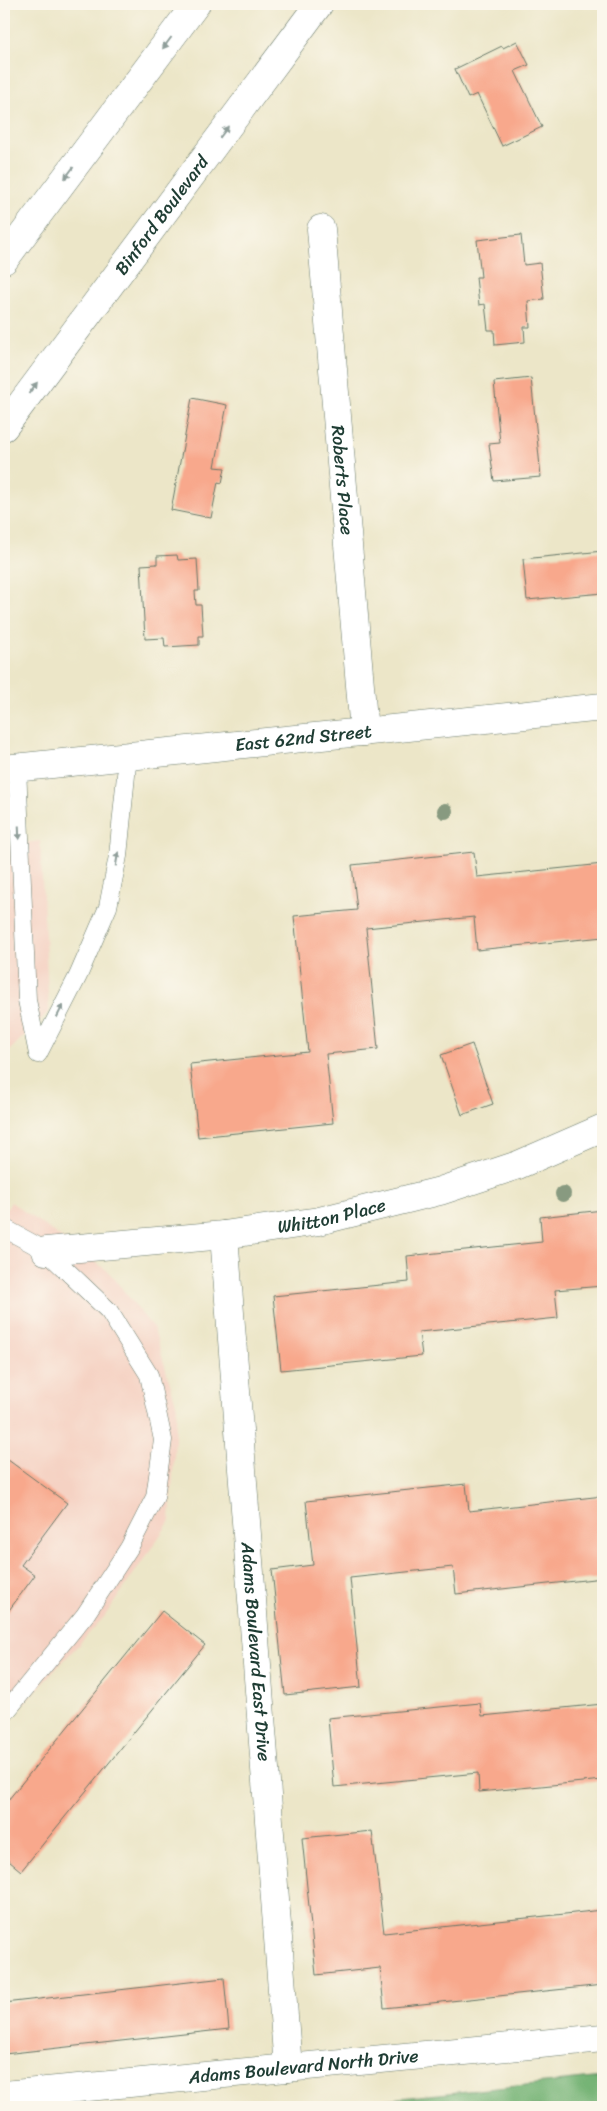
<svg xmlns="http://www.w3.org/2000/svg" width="607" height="2111" font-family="Sriracha,sans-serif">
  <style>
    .built { fill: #f5d2c3 }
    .forest { fill: #74b374; stroke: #4a7854 }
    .building { fill: #f8a88c }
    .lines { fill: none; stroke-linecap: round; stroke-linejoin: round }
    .service-casing { stroke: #677868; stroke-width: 19 }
    .minor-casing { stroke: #677868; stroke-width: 29 }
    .tertiary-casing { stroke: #677868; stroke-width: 29 }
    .primary-casing { stroke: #677868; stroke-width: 29 }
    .service { stroke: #fff; stroke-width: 18 }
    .minor { stroke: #fff; stroke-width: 28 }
    .tertiary { stroke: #fff; stroke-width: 28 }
    .primary { stroke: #fff; stroke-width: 28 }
    .tree { fill: #889a80 }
    .oneway { fill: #8f9e9a }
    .labels { text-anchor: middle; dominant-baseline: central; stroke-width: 4.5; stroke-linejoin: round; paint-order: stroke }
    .street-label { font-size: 18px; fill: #1f3d34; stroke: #fbf7ec }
  </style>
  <rect width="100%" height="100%" fill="#fbf7ec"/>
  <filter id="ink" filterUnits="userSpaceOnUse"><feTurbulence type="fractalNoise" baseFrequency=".02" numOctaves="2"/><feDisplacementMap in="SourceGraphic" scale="10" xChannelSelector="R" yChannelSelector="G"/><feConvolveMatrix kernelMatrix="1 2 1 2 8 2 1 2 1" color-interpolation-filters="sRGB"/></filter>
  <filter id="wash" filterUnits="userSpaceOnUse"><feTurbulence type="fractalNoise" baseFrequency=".0096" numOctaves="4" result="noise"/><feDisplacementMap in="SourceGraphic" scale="20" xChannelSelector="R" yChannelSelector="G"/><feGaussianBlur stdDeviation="1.12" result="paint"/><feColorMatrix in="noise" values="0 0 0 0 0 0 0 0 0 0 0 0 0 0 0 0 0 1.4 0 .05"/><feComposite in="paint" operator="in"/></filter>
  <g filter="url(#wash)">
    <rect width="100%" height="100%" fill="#ece6c8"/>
    <path class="built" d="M40 841 49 1011 4 1056V846Z
      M11 1202 108 1271 154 1329 177 1407 170 1521 104 1617 4 1725V1214Z"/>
    <path class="forest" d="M603 2077V2107H313Z"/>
    <g id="blocks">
      <path class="building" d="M517 41 529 65 515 71 542 127 502 146 477 94 468 98 455 69 502 46 503 48Z
        M521 235 524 265 540 263 544 299 528 301 530 327H524L525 342 495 345 494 330H488L485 304 479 305 476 277H481L477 240Z
        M531 378 541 477 494 481 489 444 500 443 494 382Z
        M192 398 227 405 215 467 225 468 222 483 218 482 211 518 171 510Z
        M603 551V593L527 600 523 559Z
        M177 555 178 560 197 559 199 591H195L196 605H201L203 636H199V645L165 647 164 638 145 639 141 565 157 564V556Z
        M474 852 477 877 603 864V937L477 950 474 917 366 928 378 1049 326 1054 333 1123 198 1137 190 1064 308 1052 294 916 357 910 352 865Z
        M472 1044 493 1104 462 1115 441 1055Z
        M603 1210V1286L555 1290 558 1318 419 1332 422 1356 281 1370 273 1296 409 1282 407 1256 542 1242 540 1217Z
        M4 1457 67 1503 21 1565 35 1575 4 1617Z
        M466 1484 469 1511 603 1496V1578L456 1594 453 1567 350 1578 361 1687 285 1695 272 1570 313 1565 306 1501Z
        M162 1611 205 1645 21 1871 4 1857V1805Z
        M480 1703 482 1716 603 1704V1780L479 1792 478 1773 334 1787 328 1718Z
        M372 1831 384 1933 603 1910V1985L384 2008 380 1968 316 1975 302 1838Z
        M224 1978 229 2029 4 2054V2003Z"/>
    </g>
  </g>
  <g filter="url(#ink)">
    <use href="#blocks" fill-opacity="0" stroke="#677868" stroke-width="1"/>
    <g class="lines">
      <g class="service-casing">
        <path id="service" d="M17 767 27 1000 38 1054
          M38 1054 78 976 108 907 118 856 128 755
          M4 1228 46 1251 109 1311 149 1375 163 1440 155 1497 129 1548 85 1615 4 1714"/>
      </g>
      <g class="minor-casing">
        <g id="minor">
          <path id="s1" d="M321 229 364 732"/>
          <path id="s2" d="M224 1235 288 2068"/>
          <path id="s3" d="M46 1251 224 1235 319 1221 440 1191 518 1165 603 1128"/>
          <path id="s4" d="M4 2095 603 2038"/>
        </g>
      </g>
      <g class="tertiary-casing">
        <g id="tertiary">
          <path id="s5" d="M4 769 603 707"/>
        </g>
      </g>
      <g class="primary-casing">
        <g id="primary">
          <path d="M4 260 196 4"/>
          <path id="s6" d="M4 427 319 4"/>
        </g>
      </g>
      <use href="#service" class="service"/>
      <use href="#minor" class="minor"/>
      <use href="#tertiary" class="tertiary"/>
      <use href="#primary" class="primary"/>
    </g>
    <g class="tree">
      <circle cx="445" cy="811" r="8"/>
      <circle cx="563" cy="1194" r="8"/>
    </g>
    <defs><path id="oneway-solid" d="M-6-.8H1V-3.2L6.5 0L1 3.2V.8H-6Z" transform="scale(1.25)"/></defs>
    <g class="oneway">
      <use href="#oneway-solid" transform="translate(167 43) rotate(127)"/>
      <use href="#oneway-solid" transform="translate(224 132) rotate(-53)"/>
      <use href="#oneway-solid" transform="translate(69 173) rotate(127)"/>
      <use href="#oneway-solid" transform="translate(33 388) rotate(-53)"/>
      <use href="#oneway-solid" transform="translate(19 833) rotate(88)"/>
      <use href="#oneway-solid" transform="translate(117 859) rotate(-80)"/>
      <use href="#oneway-solid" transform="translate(60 1011) rotate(-63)"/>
    </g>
  </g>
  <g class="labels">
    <g class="street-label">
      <text stroke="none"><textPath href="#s6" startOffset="264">Binford Boulevard</textPath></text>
      <text stroke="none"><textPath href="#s1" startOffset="252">Roberts Place</textPath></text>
      <text stroke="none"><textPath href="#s5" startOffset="301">East 62nd Street</textPath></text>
      <text stroke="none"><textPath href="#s3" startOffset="288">Whitton Place</textPath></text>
      <text stroke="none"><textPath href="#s2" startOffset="418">Adams Boulevard East Drive</textPath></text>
      <text stroke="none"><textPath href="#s4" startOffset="301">Adams Boulevard North Drive</textPath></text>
    </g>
  </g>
  <rect width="607" height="2111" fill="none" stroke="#fbf7ec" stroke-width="20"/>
</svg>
